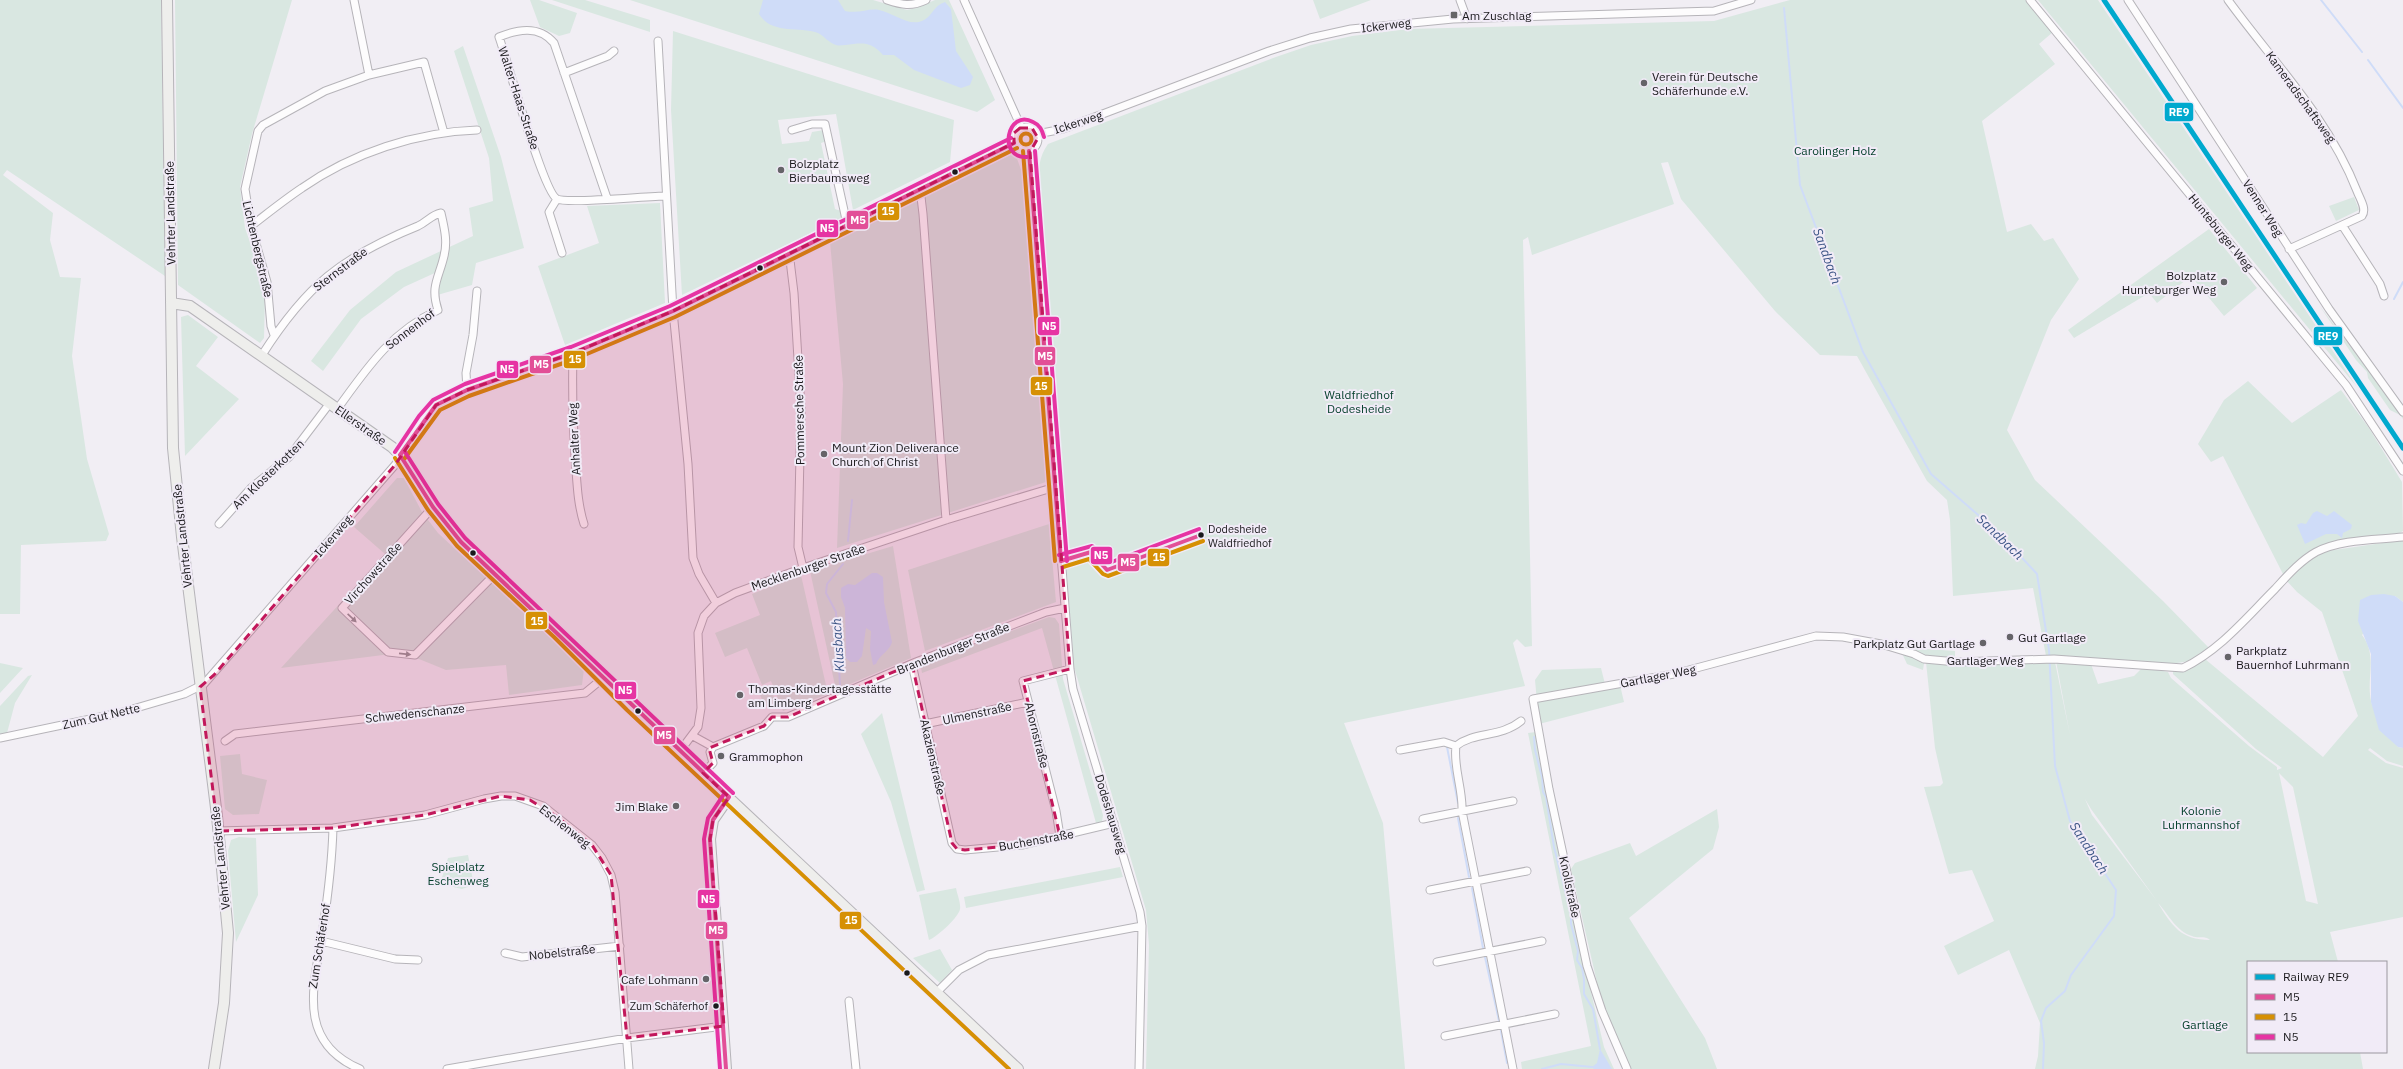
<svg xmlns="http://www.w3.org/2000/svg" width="2403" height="1069" font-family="'IBM Plex Sans',sans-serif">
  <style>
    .green { fill: #d9e7e1; fill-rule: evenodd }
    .water { fill: #cfdcf8 }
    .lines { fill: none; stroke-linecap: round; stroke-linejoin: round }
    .stream { stroke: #cfdcf8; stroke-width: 2 }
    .street-casing { stroke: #b6b4b9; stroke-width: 9 }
    .secondary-casing { stroke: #b6b4b9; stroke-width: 12 }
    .street { stroke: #fdfcfd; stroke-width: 7 }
    .secondary { stroke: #eeeeec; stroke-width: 10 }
    .bus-1-casing { stroke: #f1ebf7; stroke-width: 7 }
    .bus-2-casing { stroke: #f1ebf7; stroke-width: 7 }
    .bus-3-casing { stroke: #f1ebf7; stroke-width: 7 }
    .bus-1 { stroke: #e24f97; stroke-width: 4 }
    .bus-2 { stroke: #d69004; stroke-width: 4 }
    .bus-3 { stroke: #e634a3; stroke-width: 4 }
    .rail-1-casing { stroke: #f1ebf7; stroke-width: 8 }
    .rail-1 { stroke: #00a9ce; stroke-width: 5 }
    .oneway { fill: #979698 }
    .marked { fill: #c2185b; fill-opacity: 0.2; stroke: #c2185b; stroke-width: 3; stroke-dasharray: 8 5; stroke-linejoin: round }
    .poi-dot { fill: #656468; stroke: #f1ebf7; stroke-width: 1.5 }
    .bus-dot { fill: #1a191c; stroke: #f1ebf7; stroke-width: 1.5 }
    .labels { text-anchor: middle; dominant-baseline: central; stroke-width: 4; stroke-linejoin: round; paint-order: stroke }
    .bus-label { font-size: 11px; fill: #1a191c; stroke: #f1ebf7; text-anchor: start }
    .poi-label { font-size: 12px; fill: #1a191c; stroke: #f1ebf7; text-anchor: start }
    .street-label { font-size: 12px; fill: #1a191c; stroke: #f1ebf7 }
    .park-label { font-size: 12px; fill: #013d28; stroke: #f1ebf7 }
    .water-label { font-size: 13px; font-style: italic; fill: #3c5586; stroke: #f1ebf7 }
    .line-badge { stroke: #f1ebf7; stroke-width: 1.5 }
    .badge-label { font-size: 11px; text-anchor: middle; font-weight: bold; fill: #fff }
  </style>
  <rect width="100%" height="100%" fill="#f1eef4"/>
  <path class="green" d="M0 0H161L165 276 7 170 3 175 53 213 50 240 60 277 81 278 72 356 87 459 109 534 106 541 21 545 20 614H0Z
    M175 0H292L252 134 240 187 245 228 259 267 265 297 264 338 260 343 178 285Z
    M530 0H539L577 13 570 33 559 36 540 27Z
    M552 0H585L650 20V32Z
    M630 0H873L907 10 916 8 935 0H949L995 100 977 112Z
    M1313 0H1371L1320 19Z
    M1790 0H2026L2053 32 2039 44 2055 64 1982 121 2007 232 2031 224 2044 241 2053 238 2079 279 2051 320 2007 430 2035 480 2163 601 2210 649 2190 661 2164 665 2046 656 2033 588 1953 596 1950 520 1947 500 1927 481 1857 356 1820 355 1775 311 1681 199 1668 162 1661 163 1674 204 1532 255 1528 237 1523 240 1532 646 1525 647 1517 639 1513 643 1525 686 1344 723 1383 823 1405 1069H1146L1149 945 1146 910 1074 667 1038 186C1038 171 1039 156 1048 144L1273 58 1311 45 1352 36 1408 29 1714 21Z
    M2038 0H2098L2357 387Z
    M673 31 954 120 950 162 853 210 836 114 778 120 782 144 809 141 812 132 824 130 827 141 821 143 835 209 841 211 842 218 682 295 671 110Z
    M463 46 501 157 524 248 476 263 472 285 434 296 437 272 404 287 361 319 323 371 311 361 350 310 396 272 473 236 469 208 493 201 489 158 454 51Z
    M1010 155 1016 156 1023 175 1046 482 837 548 843 384 830 242Z
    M2354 197 2359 210 2336 221 2329 206Z
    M660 203 665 303 565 345 538 266 599 243 587 206Z
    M2209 229 2257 288 2224 316 2191 276 2157 303 2149 293 2074 338 2068 330Z
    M2319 305 2403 416V419L2400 415 2390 410 2368 378 2367 372 2356 360Z
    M188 315 218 337 196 366 239 399 185 456 181 317Z
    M2248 381 2292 423 2341 390 2369 428 2402 482 2403 531 2398 534 2329 544 2284 576 2223 456 2211 462 2198 444 2224 400Z
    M397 478H404L422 512 438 533 584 669 582 685 509 695 506 665 446 670 419 659 383 655 281 668 385 554 354 527Z
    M1049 524 1056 602 925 651 908 570Z
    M2403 540V602L2395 596 2362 635C2378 656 2366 678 2371 701 2373 711 2392 737 2398 747L2403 748V766L2387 761 2370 748 2368 750 2386 763 2403 768V917L2330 932 2338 962H2248V1052H2360L2363 1069H2035L2038 1056 2040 1023 2009 950 1958 975 1944 946 1994 921 1972 870 1949 874 1924 787 1940 786 1943 783 1935 748 1926 662 1989 665 2055 662 2070 735 2056 661 2091 664 2098 684 2134 676 2141 669 2147 668 2168 672 2171 678 2249 746 2277 767V770L2282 768 2256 749 2173 674V671L2205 659 2323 757 2358 716 2322 612 2297 592 2286 580 2304 563 2327 551ZM2279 773 2293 787 2318 904 2306 901ZM2085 799 2091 809 2157 901 2092 815ZM2158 903C2169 915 2176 931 2192 936 2198 939 2205 935 2210 940 2181 940 2172 926 2158 903Z
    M893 546 911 658 836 690 810 571Z
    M801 575 828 694 783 711 771 681 762 685 747 648 725 657 715 633 760 615 752 594Z
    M1049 617 1055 618 1059 624 1063 679 1103 815 1102 822 1096 823 1042 628 922 673 921 668 923 664Z
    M1901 647 1955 651V660L1925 657 1923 670 1907 664 1901 651Z
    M0 663 23 668 0 693Z
    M1601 668 1606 688 1620 685 1624 702 1539 724 1535 680 1542 670Z
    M32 675 15 703 7 733 0 734V706L28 676Z
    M769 685 776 702 765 707 758 690Z
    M882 713 925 890 917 892 891 802 861 734Z
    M1536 732 1585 967 1604 1047 1614 1069H1522L1521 1062 1591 1046 1528 733Z
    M240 754 242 774 267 780 259 814 233 815 225 809 220 756Z
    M1717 809 1719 827 1713 849 1629 918 1705 1038 1717 1069H1630L1604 1013 1571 869 1575 863 1630 843 1636 856Z
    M239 837 256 838 258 895 236 942 228 851 231 840Z
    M468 855 474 885 462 889 440 884 448 858Z
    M1120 867 1123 877 966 908 964 897Z
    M956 888C957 894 961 903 960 909 959 917 937 937 929 940L919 895Z
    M940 949 952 970 940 983 913 958Z"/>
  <path class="water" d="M763 0H838L845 11C860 14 868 8 879 10 894 13 910 28 924 20 933 15 933 6 945 2L951 9 956 51 973 77 970 85 961 88 914 70 894 55H883C870 41 863 43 845 45 842 45 838 46 836 45 829 43 824 36 818 33 797 26 772 35 759 14Z
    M2317 511 2327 516 2334 511 2352 525 2351 529 2343 533 2342 538 2337 534H2326L2305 544 2297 525 2301 523 2306 524 2313 513Z
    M872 573H877L883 577 884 602 892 642C890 651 880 654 876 664L873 665 870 649 871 631 866 628 862 656 857 662H850L846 658 845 608 841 597V588L848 584 855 585Z
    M2384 594 2395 596 2403 602V748L2398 747 2379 730 2371 702V654L2358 621 2360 600 2371 595Z
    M1600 1049 1612 1069H1594L1592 1067 1597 1063Z"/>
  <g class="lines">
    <path class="stream" d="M2321 0 2362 52
      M1784 8 1800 185 1863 352 1931 474 2000 534 2037 574 2049 650 2055 766 2070 821 2116 890 2114 916 2071 975 2065 991 2046 1008 2041 1021 2044 1043 2043 1069
      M2368 60 2403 108
      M2394 299 2403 282
      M848 541 852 500
      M840 685 836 612 826 593 827 584 843 564
      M1534 737 1535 750 1542 777 1543 792 1546 797 1554 847 1571 914V924L1578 951 1577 960 1582 968 1584 979V994L1593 1009 1600 1049
      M1447 747 1458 803
      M1458 818 1469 877
      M1472 888 1483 948
      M1485 957 1499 1021
      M1501 1031 1507 1063
      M1542 1069 1561 1064 1592 1067"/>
    <g class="street-casing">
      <path id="street" d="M354 0 369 75
        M887 0C902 5 911 7 926 0
        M964 0 1021 127
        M1460 0 1467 19
        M2030 0 2346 385 2403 471
        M2128 0 2329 309 2403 412
        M2228 0C2274 63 2328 117 2357 191 2360 199 2367 209 2362 216L2289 249
        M658 41 673 311 688 464 693 558 699 574 716 603
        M564 73 608 56 614 51
        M1014 139a12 12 0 1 1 24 0a12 12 0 1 1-24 0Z
        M792 130 812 124H825L847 224
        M1037 134 1063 129 1269 51 1310 38 1351 29 1453 19 1714 11 1751 0
        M1029 151 1070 669 1073 689 1140 912 1142 926 1139 1069
        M917 189 921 197 923 214 946 520
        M607 198 554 43C539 25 518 29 499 37 507 59 543 192 557 199 568 204 648 196 666 196
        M557 199 549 212 562 253
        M2342 225 2380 284 2384 296
        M251 226C268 213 284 200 302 188 352 153 417 132 477 130
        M789 252 794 293 801 409 798 547 803 568
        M274 335 271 326 267 282 251 226 245 189 258 131 263 125 325 91 369 75 424 62 444 133
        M573 353C572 388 573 422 575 457 577 480 577 502 584 524
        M262 355C306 286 341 257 418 226 427 222 431 215 441 213 444 227 448 241 444 256 439 278 430 286 438 310 391 332 367 368 338 408
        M467 390 466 373 473 335 477 291
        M433 507 342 608 388 652 415 655 495 574
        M219 524 251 488 289 457 330 403
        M1061 561 1091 552
        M912 664 952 843 957 849 965 850 1022 845 1114 823
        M925 724 1028 702
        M693 736 713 747
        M0 738 119 713 184 694 204 684 395 465 424 419 436 405 467 390 573 353 673 311 759 267 1014 143
        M225 741 235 734 585 693 602 679
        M1400 750 1444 742 1456 746
        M680 751 698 727 701 708 698 633 704 616 716 603 735 593 803 568 946 520 1055 487
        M703 773 713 763 710 752 713 747 764 726 772 717H788L916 662 1046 612 1065 608
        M1423 819 1513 801
        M333 828C332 862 328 895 323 928 315 982 294 1041 360 1069
        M218 831 333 828 425 815 484 799 501 796H515L543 806 592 845 602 858 611 875 615 892 629 1069
        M1060 836 1056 811 1023 681 1070 669
        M1430 890 1527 871
        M321 941 395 959 418 960
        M505 953 522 957 620 946
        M1437 962 1542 941
        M937 992 959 970 988 955 1142 926
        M849 1001 856 1069
        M1445 1036 1555 1014
        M447 1069 627 1038 724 1026
        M1513 1069 1462 811C1463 789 1453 767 1456 746 1475 731 1500 738 1521 721
        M1627 1069 1602 1011 1587 966 1549 789 1533 699 1674 674 1816 636 1843 637 1881 644 1914 654 1924 659 1957 662 2054 659 2183 668C2220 650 2246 618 2275 589 2287 576 2300 561 2316 552 2341 539 2376 540 2403 537"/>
    </g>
    <g class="secondary-casing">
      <path id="secondary" d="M167 0 173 448 182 537 217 816 228 933 224 1003 214 1069
        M171 303 190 306 392 447 400 455 433 507 461 542 558 633 631 706 1018 1069
        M726 1069 710 839 713 820 729 797"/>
    </g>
    <use href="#street" class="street"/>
    <use href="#secondary" class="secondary"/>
    <g class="bus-1-casing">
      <path id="bus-1" d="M1029 151 1061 561
        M400 455 436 405 467 390 573 353 673 311 1014 143
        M400 455 433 507 461 542 729 797
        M1061 561 1091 552 1107 570 1201 535
        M726 1069 710 839 713 820 729 797"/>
    </g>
    <g class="bus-2-casing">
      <path id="bus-2" d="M1020.5 139a5.5 5.5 0 1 1 11 0a5.5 5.5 0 1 1-11 0Z
        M1023 151 1055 561
        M395 458 428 510 457 546 554 637 627 710 1009 1069
        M405 458 440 410 469 396 575 359 675 317 1017 148
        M1063 567 1089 559 1103 574 1108 576 1203 541"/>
    </g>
    <g class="bus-3-casing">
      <path id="bus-3" d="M1035 151 1067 561
        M1027 157C997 159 1007 108 1033 122 1040 125 1042 130 1044 137
        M395 452 419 416 433 400 465 384 571 347 670 306 1011 138
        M405 452 438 504 465 538 733 793
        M1059 555 1092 546 1109 563 1199 529
        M720 1069 704 839 708 818 724 794"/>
    </g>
    <use href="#bus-1" class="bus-1"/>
    <use href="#bus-2" class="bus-2"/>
    <use href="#bus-3" class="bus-3"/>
    <g class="rail-1-casing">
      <path id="rail-1" d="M2104 0 2403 448"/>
    </g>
    <use href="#rail-1" class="rail-1"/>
  </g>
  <defs><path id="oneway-solid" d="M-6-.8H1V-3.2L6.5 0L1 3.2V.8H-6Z"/></defs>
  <g class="oneway">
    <use href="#oneway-solid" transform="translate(352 618) rotate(43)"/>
    <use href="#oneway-solid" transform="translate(405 654) rotate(6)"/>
  </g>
  <path class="marked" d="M1020 128H1032L1038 138 1030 152 1070 669 1023 681 1060 836 1022 845 965 850 957 849 952 843 912 664 788 717H772L764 726 709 748 713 763 703 773 729 797 713 820 710 839 724 1026 627 1038 611 875 592 845 556 816 530 800 501 796 425 815 333 828 218 831 200 687 214 675 395 465 436 405 467 390 573 353 673 311 1014 143V133Z"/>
  <g class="poi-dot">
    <rect x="1450" y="11" width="8" height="8" rx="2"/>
    <circle cx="1644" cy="83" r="4"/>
    <circle cx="781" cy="170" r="4"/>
    <circle cx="2224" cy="282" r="4"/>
    <circle cx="824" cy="454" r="4"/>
    <circle cx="2010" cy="637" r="4"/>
    <circle cx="1983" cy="643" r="4"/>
    <circle cx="2228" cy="657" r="4"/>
    <circle cx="740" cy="695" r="4"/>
    <circle cx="721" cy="756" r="4"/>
    <circle cx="676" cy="806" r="4"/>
    <circle cx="706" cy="979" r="4"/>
  </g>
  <g class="bus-dot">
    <circle cx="955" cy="172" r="3.5"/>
    <circle cx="760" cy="268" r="3.5"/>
    <circle cx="1201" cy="535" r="3.5"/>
    <circle cx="473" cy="553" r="3.5"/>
    <circle cx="638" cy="711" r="3.5"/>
    <circle cx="907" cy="973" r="3.5"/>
    <circle cx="716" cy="1006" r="3.5"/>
  </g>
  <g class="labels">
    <g class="bus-label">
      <text x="1208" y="529">Dodesheide<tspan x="1208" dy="14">Waldfriedhof</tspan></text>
      <text x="708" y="1006" text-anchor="end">Zum Schäferhof</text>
    </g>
    <g class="poi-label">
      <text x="1462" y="15">Am Zuschlag</text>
      <text x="1652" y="76">Verein für Deutsche<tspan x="1652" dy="14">Schäferhunde e.V.</tspan></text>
      <text x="789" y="163">Bolzplatz<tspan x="789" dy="14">Bierbaumsweg</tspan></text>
      <text x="2216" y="275" text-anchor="end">Bolzplatz<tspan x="2216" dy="14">Hunteburger Weg</tspan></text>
      <text x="832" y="447">Mount Zion Deliverance<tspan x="832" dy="14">Church of Christ</tspan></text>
      <text x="2018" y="637">Gut Gartlage</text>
      <text x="1975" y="643" text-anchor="end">Parkplatz Gut Gartlage</text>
      <text x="2236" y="650">Parkplatz<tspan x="2236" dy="14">Bauernhof Luhrmann</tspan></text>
      <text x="748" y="688">Thomas-Kindertagesstätte<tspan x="748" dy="14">am Limberg</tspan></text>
      <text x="729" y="756">Grammophon</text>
      <text x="668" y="806" text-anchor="end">Jim Blake</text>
      <text x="698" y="979" text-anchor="end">Cafe Lohmann</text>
    </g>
    <g class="street-label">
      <text transform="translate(1386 25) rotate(-7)">Ickerweg</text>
      <text transform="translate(2301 97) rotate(54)">Kameradschaftsweg</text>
      <text transform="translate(519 98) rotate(72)">Walter-Haas-Straße</text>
      <text transform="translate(1078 122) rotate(-18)">Ickerweg</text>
      <text transform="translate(2263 208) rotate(58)">Venner Weg</text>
      <text transform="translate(170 213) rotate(-91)">Vehrter Landstraße</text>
      <text transform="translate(2221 232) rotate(51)">Hunteburger Weg</text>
      <text transform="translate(258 249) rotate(77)">Lichtenbergstraße</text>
      <text transform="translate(340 269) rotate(-37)">Sternstraße</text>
      <text transform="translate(410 329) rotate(-37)">Sonnenhof</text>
      <text transform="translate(799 410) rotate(-91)">Pommersche Straße</text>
      <text transform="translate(361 425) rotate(35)">Ellerstraße</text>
      <text transform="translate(574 439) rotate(-93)">Anhalter Weg</text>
      <text transform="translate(268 474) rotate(-44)">Am Klosterkotten</text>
      <text transform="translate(182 536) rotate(-96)">Vehrter Landstraße</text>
      <text transform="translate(333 536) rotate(-49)">Ickerweg</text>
      <text transform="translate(808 567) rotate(-19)">Mecklenburger Straße</text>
      <text transform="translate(373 573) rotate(-48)">Virchowstraße</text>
      <text transform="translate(953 648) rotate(-22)">Brandenburger Straße</text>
      <text x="1985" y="660">Gartlager Weg</text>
      <text transform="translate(1658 676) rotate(-11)">Gartlager Weg</text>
      <text transform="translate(415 713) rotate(-6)">Schwedenschanze</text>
      <text transform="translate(977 713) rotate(-12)">Ulmenstraße</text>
      <text transform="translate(101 716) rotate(-13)">Zum Gut Nette</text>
      <text transform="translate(1037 735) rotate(76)">Ahornstraße</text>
      <text transform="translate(933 757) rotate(77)">Akazienstraße</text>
      <text transform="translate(1111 814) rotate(73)">Dodeshausweg</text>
      <text transform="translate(565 826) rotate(38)">Eschenweg</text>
      <text transform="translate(1036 840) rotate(-10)">Buchenstraße</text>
      <text transform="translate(220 858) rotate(-96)">Vehrter Landstraße</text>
      <text transform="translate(1570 887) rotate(78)">Knollstraße</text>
      <text transform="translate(319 946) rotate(-81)">Zum Schäferhof</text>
      <text transform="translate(562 952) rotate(-6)">Nobelstraße</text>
    </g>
    <g class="park-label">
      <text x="1835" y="150">Carolinger Holz</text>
      <text x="1359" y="394">Waldfriedhof<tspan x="1359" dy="14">Dodesheide</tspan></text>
      <text x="2201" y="810">Kolonie<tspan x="2201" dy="14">Luhrmannshof</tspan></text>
      <text x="458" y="866">Spielplatz<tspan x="458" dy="14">Eschenweg</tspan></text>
      <text x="2205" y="1024">Gartlage</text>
    </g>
    <g class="water-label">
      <text transform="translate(1827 256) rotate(70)">Sandbach</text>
      <text transform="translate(2000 537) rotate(44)">Sandbach</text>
      <text transform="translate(838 645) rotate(-94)">Klusbach</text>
      <text transform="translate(2089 848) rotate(57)">Sandbach</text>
    </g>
  </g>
  <g class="line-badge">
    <rect x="2164" y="102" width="30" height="20" rx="4" fill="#00a9ce"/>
    <rect x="877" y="202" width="23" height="19" rx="4" fill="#d69004"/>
    <rect x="846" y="210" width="23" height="20" rx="4" fill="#e24f97"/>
    <rect x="816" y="219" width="23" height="19" rx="4" fill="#e634a3"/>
    <rect x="1037" y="316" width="23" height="20" rx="4" fill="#e634a3"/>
    <rect x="2313" y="326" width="30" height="20" rx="4" fill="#00a9ce"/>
    <rect x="1034" y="346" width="22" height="20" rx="4" fill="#e24f97"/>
    <rect x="563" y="350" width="23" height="19" rx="4" fill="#d69004"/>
    <rect x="529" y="355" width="23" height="19" rx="4" fill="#e24f97"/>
    <rect x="496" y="360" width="23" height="19" rx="4" fill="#e634a3"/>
    <rect x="1030" y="376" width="23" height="20" rx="4" fill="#d69004"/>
    <rect x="1090" y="546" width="23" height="19" rx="4" fill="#e634a3"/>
    <rect x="1147" y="548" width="23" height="19" rx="4" fill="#d69004"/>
    <rect x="1117" y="553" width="23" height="19" rx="4" fill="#e24f97"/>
    <rect x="525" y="611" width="23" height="19" rx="4" fill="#d69004"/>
    <rect x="614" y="681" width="23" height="19" rx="4" fill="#e634a3"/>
    <rect x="653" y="726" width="23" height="19" rx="4" fill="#e24f97"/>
    <rect x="697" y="889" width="23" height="20" rx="4" fill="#e634a3"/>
    <rect x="839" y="911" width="23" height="19" rx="4" fill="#d69004"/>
    <rect x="705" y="921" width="23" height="19" rx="4" fill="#e24f97"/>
  </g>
  <g class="badge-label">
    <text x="2179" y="116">RE9</text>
    <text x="888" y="215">15</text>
    <text x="858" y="224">M5</text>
    <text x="827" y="232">N5</text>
    <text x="1049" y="330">N5</text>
    <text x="2328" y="340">RE9</text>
    <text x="1045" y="360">M5</text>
    <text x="575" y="363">15</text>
    <text x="541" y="368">M5</text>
    <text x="507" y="373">N5</text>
    <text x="1041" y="390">15</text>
    <text x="1101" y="559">N5</text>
    <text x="1159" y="561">15</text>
    <text x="1128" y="566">M5</text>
    <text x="537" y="625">15</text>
    <text x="625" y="694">N5</text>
    <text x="664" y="739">M5</text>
    <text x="708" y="903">N5</text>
    <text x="851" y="924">15</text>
    <text x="716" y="934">M5</text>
  </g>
  <rect x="2247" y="961" width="140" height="92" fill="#f1ebf7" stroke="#9b979f"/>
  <rect x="2255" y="974" width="20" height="6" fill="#00a9ce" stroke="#9b979f"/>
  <text x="2283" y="981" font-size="12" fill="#1a191c">Railway RE9</text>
  <rect x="2255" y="994" width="20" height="6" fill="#e24f97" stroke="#9b979f"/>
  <text x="2283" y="1001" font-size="12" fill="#1a191c">M5</text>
  <rect x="2255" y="1014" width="20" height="6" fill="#d69004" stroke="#9b979f"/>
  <text x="2283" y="1021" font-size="12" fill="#1a191c">15</text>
  <rect x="2255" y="1034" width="20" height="6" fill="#e634a3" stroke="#9b979f"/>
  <text x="2283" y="1041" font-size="12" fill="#1a191c">N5</text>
</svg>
